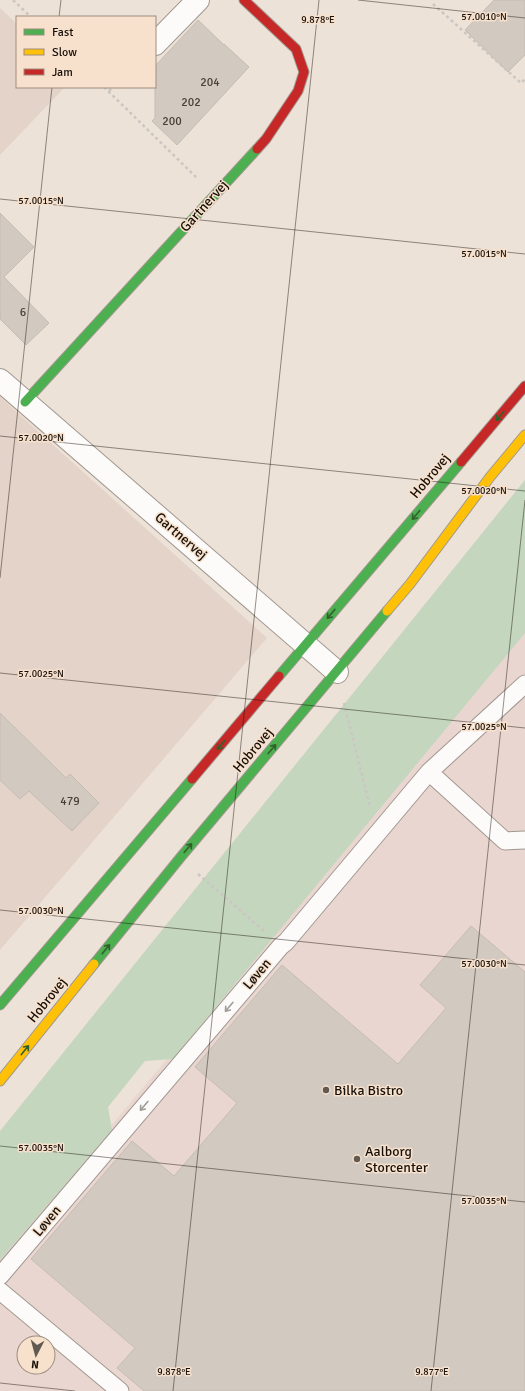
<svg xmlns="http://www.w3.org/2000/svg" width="525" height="1391" font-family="Signika,sans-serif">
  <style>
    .commercial { fill: #ead6d1; fill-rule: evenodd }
    .industrial { fill: #e4d3c8 }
    .green { fill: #c4d6bd }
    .building { fill: #d2c9c0; stroke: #c5bcb4 }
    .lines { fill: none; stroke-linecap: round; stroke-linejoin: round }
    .lane-casing { stroke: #a19890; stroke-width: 19 }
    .street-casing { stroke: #a19890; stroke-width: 24 }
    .fast-casing { stroke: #a19890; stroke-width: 11 }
    .slow-casing { stroke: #a19890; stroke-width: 11 }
    .jam-casing { stroke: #a19890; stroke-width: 11 }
    .path { stroke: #cbc6c3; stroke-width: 2.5; stroke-dasharray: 3 3; stroke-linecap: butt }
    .lane { stroke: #fcfbf9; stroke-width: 17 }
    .street { stroke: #fcfbf9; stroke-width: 22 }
    .fast { stroke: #4caf50; stroke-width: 9 }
    .slow { stroke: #ffc107; stroke-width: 9 }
    .jam { stroke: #c62828; stroke-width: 9 }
    .oneway { stroke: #32602c }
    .oneway2 { stroke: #a09d99 }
    .ticks { fill: none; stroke: #171009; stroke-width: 1; stroke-opacity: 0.45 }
    .poi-dot { fill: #625a51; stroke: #f7e1cd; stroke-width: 1.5 }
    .labels { text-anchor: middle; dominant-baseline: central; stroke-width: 3; stroke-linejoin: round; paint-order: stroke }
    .number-label { font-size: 12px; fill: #473f38 }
    .street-label { font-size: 14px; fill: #171009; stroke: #f7e1cd }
    .poi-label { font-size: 14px; fill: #171009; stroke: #f7e1cd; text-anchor: start }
    .ticks-label { font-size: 10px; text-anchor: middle; fill: #171009; stroke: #f7e1cd; stroke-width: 3; stroke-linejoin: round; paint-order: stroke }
  </style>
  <rect width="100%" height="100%" fill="#ede2d7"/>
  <path class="commercial" d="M525 632V1391H0V1258ZM24 1343H48V1367H24Z"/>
  <path class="industrial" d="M0 8 17 24V87H65L0 155Z
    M0 397 267 638 0 950Z"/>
  <path class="green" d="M525 480V633L173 1059 145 1061 108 1107 112 1130 0 1260V1131Z"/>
  <path class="building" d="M494 0H525V55L508 72 465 30Z
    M198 20 224 45V44L249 67 177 145 152 121 155 118V66Z
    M0 213 34 247 4 277 49 323 26 345 0 319Z
    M0 713 66 778 70 774 99 803 72 831 29 791 20 799 0 780Z
    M471 926 525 972V1391H144L117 1368 135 1348 31 1259 132 1141 174 1176 237 1103 195 1067 282 965 398 1064 446 1008 420 985Z"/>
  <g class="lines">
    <g class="lane-casing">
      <path id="lane" d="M429 772 505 841 525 840
        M0 1276 281 946 286 942 429 772 525 684
        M0 1291 120 1391"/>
    </g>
    <g class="street-casing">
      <path id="street" d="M155 44 198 0
        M0 380 337 672"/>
    </g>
    <g class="fast-casing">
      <path id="fast" d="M25 402 257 149
        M279 676 461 462
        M94 964 180 858 387 611
        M0 1005 192 779"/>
    </g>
    <g class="slow-casing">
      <path id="slow" d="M387 611 410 584 490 477 525 435
        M0 1081 94 964"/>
    </g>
    <g class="jam-casing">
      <path id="jam" d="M244 0 296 49 304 72 298 91 266 139 257 149
        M461 462 525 386
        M192 779 279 676"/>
    </g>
    <path class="path" d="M13 0 31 17
      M433 4 521 83 525 79
      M104 87 197 178
      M109 91 113 87
      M344 703 370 807
      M198 874 264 931"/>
    <use href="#lane" class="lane"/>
    <use href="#street" class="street"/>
    <use href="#fast" class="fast"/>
    <use href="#slow" class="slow"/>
    <use href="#jam" class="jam"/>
  </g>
  <defs><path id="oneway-shaft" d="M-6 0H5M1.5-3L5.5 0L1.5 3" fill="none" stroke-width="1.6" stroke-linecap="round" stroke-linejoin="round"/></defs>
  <g class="oneway">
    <use href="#oneway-shaft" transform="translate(500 416) rotate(130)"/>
    <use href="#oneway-shaft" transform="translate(416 515) rotate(130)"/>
    <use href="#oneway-shaft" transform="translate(331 614) rotate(130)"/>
    <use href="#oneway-shaft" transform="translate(221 745) rotate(130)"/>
    <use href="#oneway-shaft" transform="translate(272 749) rotate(-50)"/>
    <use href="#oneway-shaft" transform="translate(188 848) rotate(-50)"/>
    <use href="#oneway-shaft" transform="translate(106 949) rotate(-51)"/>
    <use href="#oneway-shaft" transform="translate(25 1050) rotate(-51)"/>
  </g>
  <g class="oneway2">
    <use href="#oneway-shaft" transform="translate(229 1007) rotate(130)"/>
    <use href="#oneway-shaft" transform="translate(144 1106) rotate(130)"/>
  </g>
  <path class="ticks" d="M358 0 525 18M59 17 61 0M0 199 525 254M0 436 525 491M0 578 52 87M0 673 525 728M0 910 525 965M0 1146 525 1202M0 1383 75 1391M173 1391 319 0M431 1391 525 500"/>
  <g class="poi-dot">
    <circle cx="326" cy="1090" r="4"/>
    <circle cx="357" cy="1159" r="4"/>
  </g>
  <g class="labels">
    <g class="number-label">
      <text x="210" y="82">204</text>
      <text x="191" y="102">202</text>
      <text x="172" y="121">200</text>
      <text x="23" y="312">6</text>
      <text x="70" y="801">479</text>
    </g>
    <g class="street-label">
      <text transform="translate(204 206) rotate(-48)">Gartnervej</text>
      <text transform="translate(430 476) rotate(-50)">Hobrovej</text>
      <text transform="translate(181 536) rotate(41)">Gartnervej</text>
      <text transform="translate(253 750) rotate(-50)">Hobrovej</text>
      <text transform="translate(257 974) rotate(-50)">Løven</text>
      <text transform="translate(47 1000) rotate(-51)">Hobrovej</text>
      <text transform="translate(47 1221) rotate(-50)">Løven</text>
    </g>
    <g class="poi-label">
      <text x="334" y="1090">Bilka Bistro</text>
      <text x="365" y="1151">Aalborg<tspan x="365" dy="16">Storcenter</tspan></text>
    </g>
  </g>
  <g class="ticks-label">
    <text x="484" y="20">57.0010°N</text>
    <text x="318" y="23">9.878°E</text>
    <text x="41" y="204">57.0015°N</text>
    <text x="484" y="257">57.0015°N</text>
    <text x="41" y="441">57.0020°N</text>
    <text x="484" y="494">57.0020°N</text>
    <text x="41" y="677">57.0025°N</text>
    <text x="484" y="730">57.0025°N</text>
    <text x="41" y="914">57.0030°N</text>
    <text x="484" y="967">57.0030°N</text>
    <text x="41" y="1151">57.0035°N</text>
    <text x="484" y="1204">57.0035°N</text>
    <text x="174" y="1375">9.878°E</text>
    <text x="432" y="1375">9.877°E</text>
  </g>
  <rect x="16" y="16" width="140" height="72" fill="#f7e1cd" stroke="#9d8d7f"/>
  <rect x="24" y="29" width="20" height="6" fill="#4caf50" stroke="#9d8d7f"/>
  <text x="52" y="36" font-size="12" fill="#171009">Fast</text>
  <rect x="24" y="49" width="20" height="6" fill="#ffc107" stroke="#9d8d7f"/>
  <text x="52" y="56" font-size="12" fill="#171009">Slow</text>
  <rect x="24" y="69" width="20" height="6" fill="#c62828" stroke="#9d8d7f"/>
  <text x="52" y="76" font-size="12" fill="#171009">Jam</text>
  <g transform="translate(36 1355) rotate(186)"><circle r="19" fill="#f7e1cd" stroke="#9d8d7f"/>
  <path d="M0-3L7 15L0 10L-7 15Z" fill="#625a51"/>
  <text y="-6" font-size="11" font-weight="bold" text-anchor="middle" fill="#171009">N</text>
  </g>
</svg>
